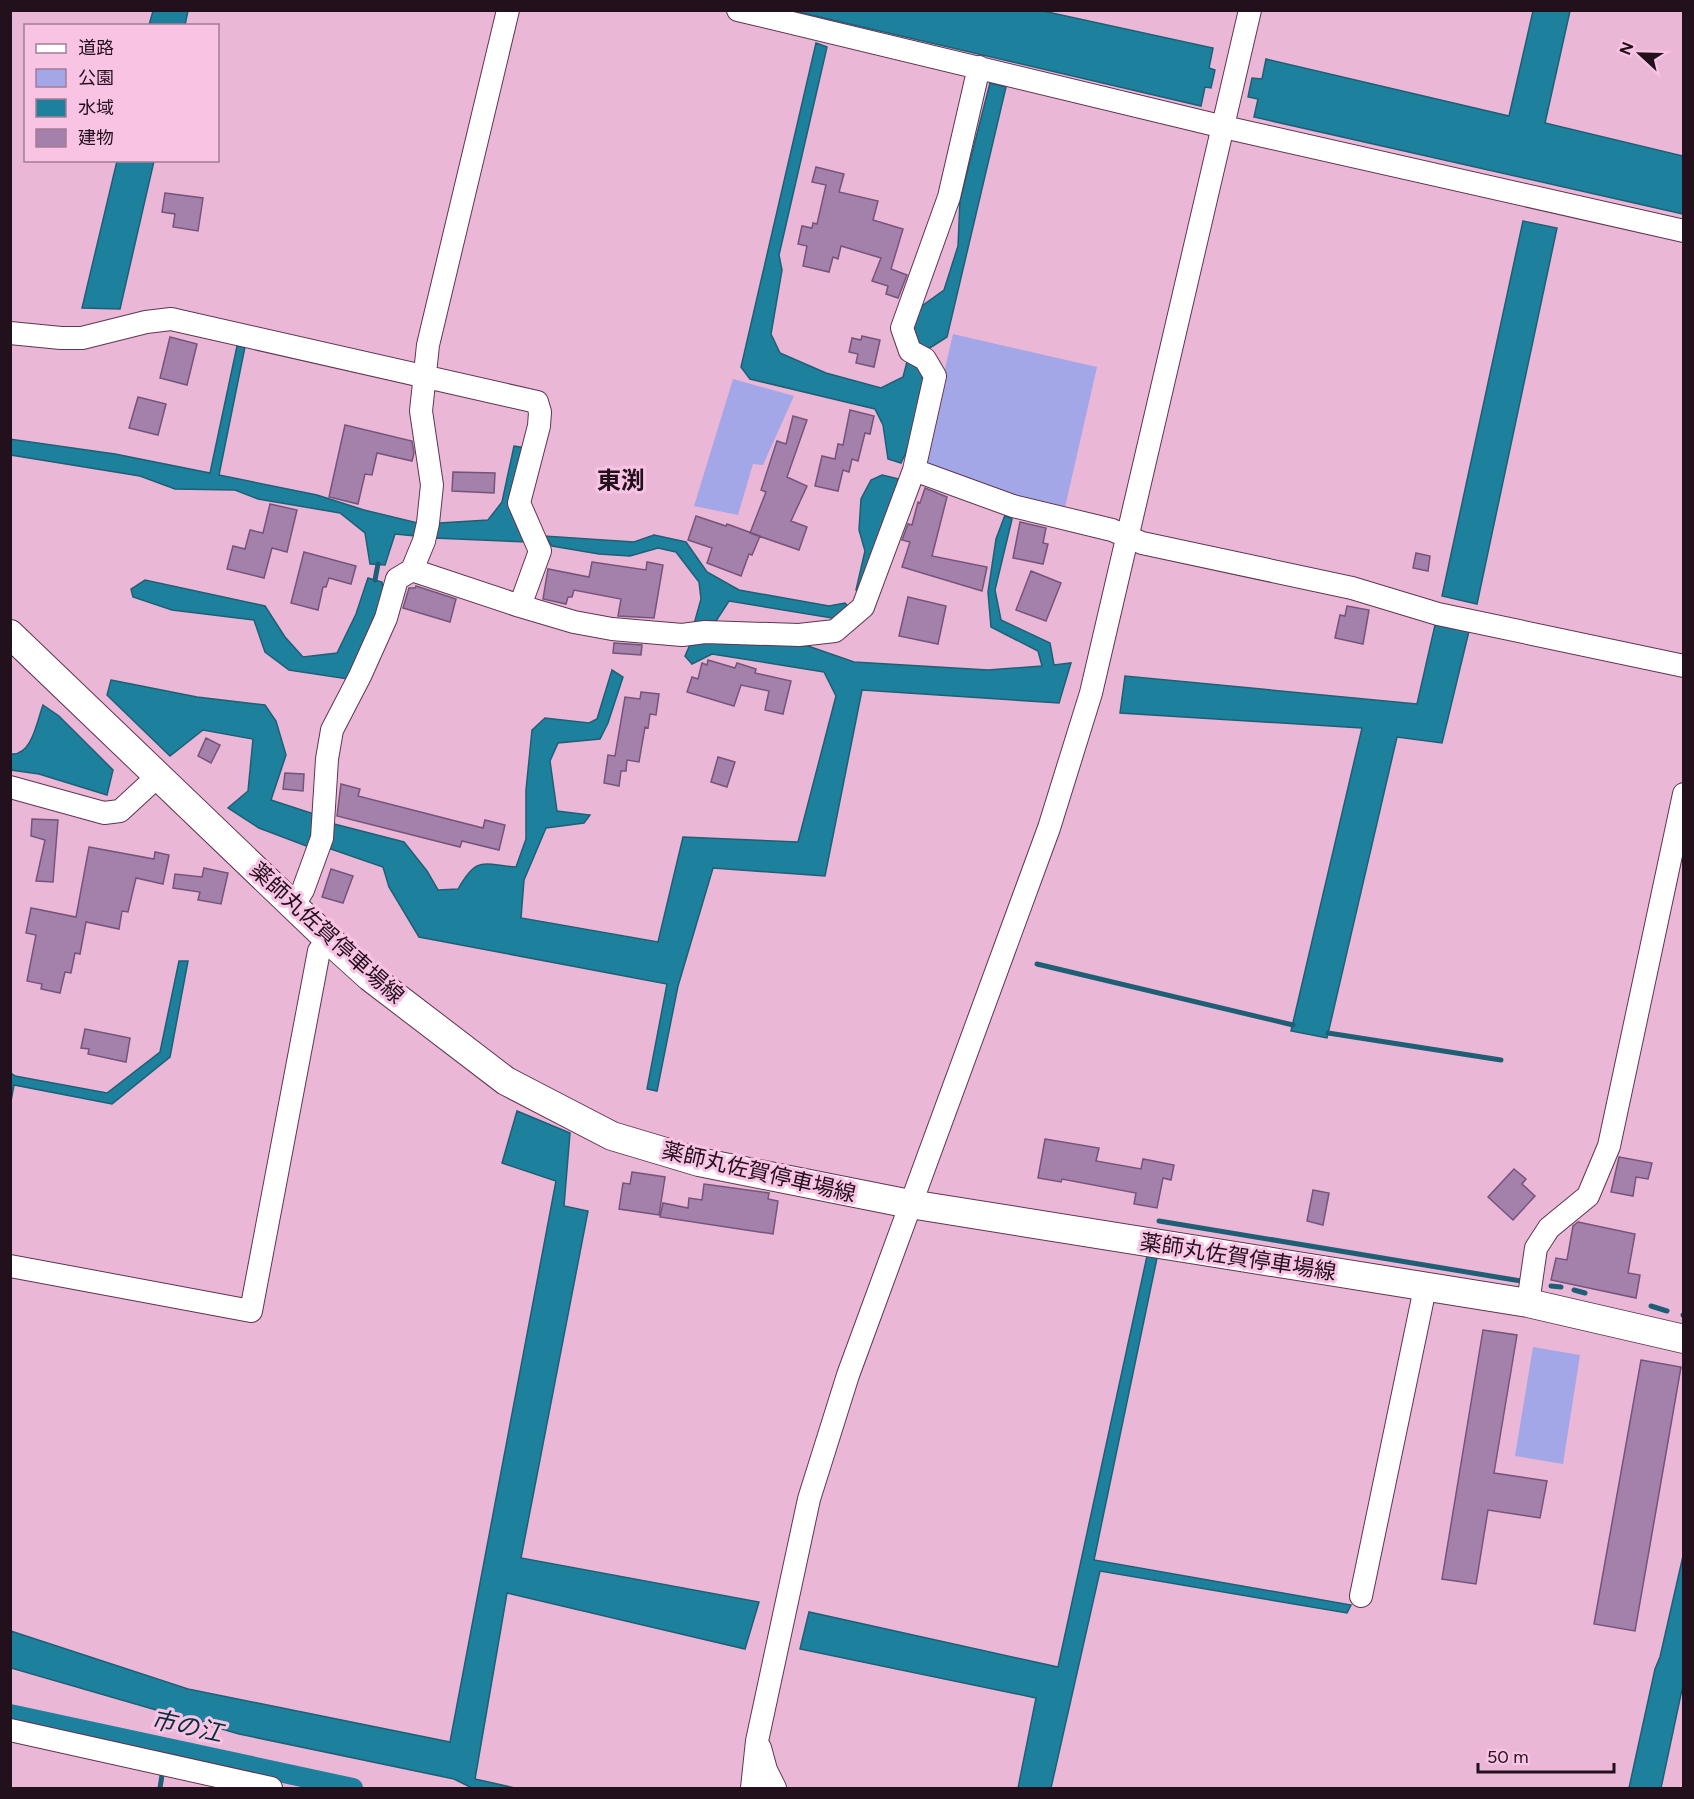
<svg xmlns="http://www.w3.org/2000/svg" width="1694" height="1799" font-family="Figtree,'Noto Sans JP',sans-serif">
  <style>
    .green { fill: #a3a7e8 }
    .water { fill: #1d819d; stroke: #1e5f76; stroke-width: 1.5 }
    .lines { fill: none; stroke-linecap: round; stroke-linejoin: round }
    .stream { stroke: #1e5f76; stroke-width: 5 }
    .canal { stroke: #1d819d; stroke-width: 20 }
    .building { fill: #a481aa; stroke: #75547b; stroke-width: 1.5 }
    .minor-casing { stroke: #5f3550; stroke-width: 24 }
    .major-casing { stroke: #5f3550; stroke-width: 30 }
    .minor { stroke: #fff; stroke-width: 22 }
    .major { stroke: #fff; stroke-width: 28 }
    .labels { text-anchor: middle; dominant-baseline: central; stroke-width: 6; stroke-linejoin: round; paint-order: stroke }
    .street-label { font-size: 22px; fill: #22101c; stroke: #f9c4e4 }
    .neighbourhood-label { font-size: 24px; font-weight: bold; fill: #22101c; stroke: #f9c4e4 }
    .water-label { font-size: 24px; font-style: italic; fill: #022f3b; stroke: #f9c4e4 }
  </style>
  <rect width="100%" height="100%" fill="#ebb7d7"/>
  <path class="green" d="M953 334 1097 367 1064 512 923 463Z
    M733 379 794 396 763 465 753 464 738 515 694 506Z
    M1533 1347 1580 1355 1563 1464 1515 1456Z"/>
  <path class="water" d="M153 11V10L188 11 185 25H149Z
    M794 11H1043L1213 48 1209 68 1215 70 1211 88 1205 87 1201 106Z
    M1533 11H1570L1545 123 1683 156V214L1254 117 1258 99 1248 97 1252 78 1262 79 1266 59 1509 116Z
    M816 43 827 47 779 255 782 270 771 334 780 353 826 373 881 388 903 377 908 358 918 365 927 389 909 446 901 463 888 459 883 425 875 409 750 379 741 367Z
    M990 83 1006 87 947 337 922 353 912 323 919 308 944 290 958 246 960 200Z
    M117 161H154L120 309 82 308Z
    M1523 221 1557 228 1477 604 1442 596Z
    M237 346 245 347 219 475 317 495 364 510 418 523 415 536 395 534 385 565 370 564 365 533 340 513 258 499 235 490 175 489 140 476 11 455 10 439 115 454 210 473Z
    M514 446 525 448 528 542 434 538 440 523 488 520 502 502Z
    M882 475 899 479 861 591 856 590 865 551 859 530 861 499 871 480Z
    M1005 515 1012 519 995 590 1001 620 1050 643 1054 665 1071 663 1059 703 862 690 825 876 713 868 678 986 657 1091 647 1089 667 984 419 937 389 887 383 867 328 848 334 824 404 842 427 871 438 890 458 889C477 856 481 864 516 867L526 839V790L532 730 545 718 589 723 597 719 612 670 623 677 608 723 600 739 558 743 550 761 557 811 590 815 584 823 546 828 524 880 521 918 658 942 683 837 798 842 836 696 824 672 712 654 692 664 685 656 692 640 717 639 808 646 854 662 988 670 1042 666 1038 651 991 627 988 592 996 539Z
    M654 535 686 542 707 572 739 590 829 606 845 603 852 610 838 619 729 601 716 621 694 624 701 599 699 582 676 552 658 548 630 556 599 554 552 546 545 536 634 542Z
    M368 578 382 582 384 594 348 679 289 670 265 652 254 620 172 610 133 597 131 589 145 580 265 606 285 637 303 657 337 653 356 614Z
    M1435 625 1469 631 1442 743 1397 737 1327 1038 1291 1031 1362 728 1120 713 1125 676 1417 704Z
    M111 680 197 697 265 705 276 721 286 755 271 800 317 815 309 847 259 828 228 808 248 791 253 739 203 730 170 756 107 695Z
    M43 705 59 716 113 770 107 795 39 774 11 770V754C32 756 37 721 43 705Z
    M179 961H188L170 1057 112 1104 14 1085 11 1101V1073L15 1076 107 1093 160 1052Z
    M517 1111 570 1133 564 1206 588 1211 521 1558 759 1602 745 1649 507 1593 475 1779 515 1788H472L454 1779 239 1734 11 1668V1631L188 1689 450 1742 556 1181 502 1163Z
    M1147 1256 1157 1258 1094 1560 1351 1605 1347 1613 1100 1571 1051 1788H1018L1036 1698 800 1649 809 1612 1058 1667Z
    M1683 1556V1685L1661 1788H1629L1655 1669 1660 1657Z"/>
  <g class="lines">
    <path class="stream" d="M375 580 378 564
      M1037 964 1293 1025
      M1328 1033 1501 1060
      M1159 1221 1521 1281
      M1551 1286 1561 1287
      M1574 1290 1585 1293
      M1651 1306 1667 1311
      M1683 1315H1684
      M160 1788 162 1775"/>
    <path class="canal" d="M10 1714 353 1788"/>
  </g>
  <path class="building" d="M816 167 844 174 839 192 878 201 873 220 903 229 891 269 907 275 898 298 886 294 888 286 872 281 881 258 841 246 838 259 833 257 829 272 803 266 807 246 798 244 802 226 812 228 813 223 817 224 826 185 812 182Z
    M165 193 203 198 198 231 173 227 175 214 162 212Z
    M862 336 880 340 874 367 856 363 858 354 849 352 852 338 861 340Z
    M170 337 197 344 187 385 160 378Z
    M138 397 166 404 158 435 129 428Z
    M850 410 874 416 870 434 865 433 858 461 852 459 849 472 843 470 838 491 815 486 822 456 835 459 838 444 843 445Z
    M793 416 807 420 787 477 807 486 791 521 807 527 799 550 750 533 766 492 761 490 777 441 786 444Z
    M345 425 412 441 414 453 412 461 377 453 372 475 365 474 358 504 329 497Z
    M453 472 495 473 494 493 452 491Z
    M925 488 947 497 932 556 987 567 982 591 902 567 910 542 902 540 908 524 912 525 918 502 920 503Z
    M270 504 297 510 287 552 272 548 264 578 227 569 233 546 245 549 250 530 263 533Z
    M696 516 726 526 727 524 760 536 752 555 749 554 741 576 707 563 712 548 688 540Z
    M1020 522 1046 528 1043 543 1048 544 1043 564 1013 558Z
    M304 552 356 566 351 584 329 578 326 587H323L318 610 291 603Z
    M1416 553 1430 556 1428 571 1413 568Z
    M592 562 646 570 647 562 663 565 654 618 618 616 621 599 574 590 572 597H568L566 604 543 599 548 569 589 577Z
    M1031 571 1061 583 1046 621 1016 610Z
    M416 586 456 599 450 622 403 608 409 588H415Z
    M908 597 946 606 938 644 899 636Z
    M1347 606 1369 610 1363 644 1335 638 1340 615 1345 616Z
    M614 643 642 645 641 655 613 653Z
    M708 660 735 668 737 663 756 669 755 673 791 681 783 714 765 710 769 691 741 685 734 706 687 692 692 677 698 679 702 663 707 665Z
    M641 692 659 694 656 715 650 714 648 728 645 727 639 762 627 760 626 771H621L619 786 604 783 608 755 615 756 625 697 640 699Z
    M206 738 220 745 211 763 198 756Z
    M718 757 735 762 727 787 711 782Z
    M285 773 304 774 303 791 283 789Z
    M341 784 360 789 358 796 483 828 485 820 505 825 499 850 462 841 460 847 337 816Z
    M32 819 58 820 53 882 36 881 45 840 31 836Z
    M89 847 154 859 155 852 169 855 163 884 136 878 128 912 122 911 119 929 86 922 80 954 75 953 71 973 65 972 60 993 41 989 42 984 27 981 36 935 26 933 31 908 76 917Z
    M204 868 228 873 221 904 198 900 200 892 173 888 175 874 202 877Z
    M331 869 353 876 343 903 322 897Z
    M85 1029 130 1038 126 1062 88 1054 89 1049 81 1048Z
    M1045 1139 1099 1148 1096 1161 1141 1169 1143 1159 1174 1165 1171 1180 1163 1178 1157 1208 1134 1204 1136 1193 1062 1179 1061 1182 1038 1178Z
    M1619 1157 1652 1163 1648 1179 1636 1177 1633 1196 1611 1192Z
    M1514 1169 1526 1179 1522 1184 1535 1196 1513 1220 1488 1197Z
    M632 1172 665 1177 659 1215 619 1209 623 1183 630 1184Z
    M704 1184 769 1193 768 1199 778 1201 773 1234 660 1217 663 1203 688 1208 689 1198 702 1200Z
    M1313 1190 1329 1193 1323 1225 1307 1221Z
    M1578 1222 1635 1234 1628 1273 1640 1275 1636 1298 1551 1280 1556 1258 1567 1260 1573 1226Z
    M1483 1330 1517 1335 1494 1473 1547 1481 1540 1518 1488 1510 1476 1584 1442 1579Z
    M1641 1360 1681 1367 1635 1631 1594 1624Z"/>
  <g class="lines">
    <g class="minor-casing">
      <path id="minor" d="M738 10 1224 127 1684 231
        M10 333 61 338H82L146 322 171 319 537 402 540 412 539 426 519 503 540 551 520 606
        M914 470 1013 506 1112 530 1142 543 1352 588 1438 614 1684 666
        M412 570 520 606 574 622 612 629 682 635 705 632 799 635 835 631 863 607 914 470 935 376 925 359 910 351 902 328 949 197 979 67
        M10 787 104 813 120 811 158 776
        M293 906 303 890 322 838 327 759 332 730 360 676 386 618 397 579 412 570 424 541 428 523 432 485 421 411 428 345 508 10
        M10 1266 251 1311 319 951 328 939
        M1528 1303 1536 1248 1549 1228 1588 1196 1609 1146 1684 794
        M1361 1596 1425 1288
        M10 1730 271 1788
        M760 1748 766 1770 775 1788
        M752 1788 757 1741 809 1499 848 1375 1049 828 1091 693 1250 10"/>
    </g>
    <g class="major-casing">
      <path id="major" d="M10 634 328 939 370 977 506 1081 612 1136 699 1162 910 1204 1528 1303 1684 1339"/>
    </g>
    <use href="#minor" class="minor"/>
    <use href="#major" class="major"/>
  </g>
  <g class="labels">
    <g class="street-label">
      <text transform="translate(327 933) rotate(42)">薬師丸佐賀停車場線</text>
      <text transform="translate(759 1172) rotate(13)">薬師丸佐賀停車場線</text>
      <text transform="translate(1238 1257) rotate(9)">薬師丸佐賀停車場線</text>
    </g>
    <g class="neighbourhood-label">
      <text x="621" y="480">東渕</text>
    </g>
    <g class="water-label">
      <text transform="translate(187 1726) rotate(12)">市の江</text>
    </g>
  </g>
  <rect width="1694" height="1799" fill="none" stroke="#22101c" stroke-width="24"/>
  <rect x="24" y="24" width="195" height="138" fill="#f9c4e4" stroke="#a37c94" stroke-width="1.5"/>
  <rect x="36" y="44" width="30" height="9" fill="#ffffff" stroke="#a37c94" stroke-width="1.5"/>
  <text x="78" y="54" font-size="18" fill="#22101c">道路</text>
  <rect x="36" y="69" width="30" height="18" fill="#a3a7e8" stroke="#a37c94" stroke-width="1.5"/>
  <text x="78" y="84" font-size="18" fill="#22101c">公園</text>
  <rect x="36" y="99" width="30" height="18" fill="#1d819d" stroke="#a37c94" stroke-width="1.5"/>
  <text x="78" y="114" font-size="18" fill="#22101c">水域</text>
  <rect x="36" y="129" width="30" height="18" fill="#a481aa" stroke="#a37c94" stroke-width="1.5"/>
  <text x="78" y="144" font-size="18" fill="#22101c">建物</text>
  <g transform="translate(1640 54) rotate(292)" stroke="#f9c4e4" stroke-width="4.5" paint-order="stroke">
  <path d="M0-4.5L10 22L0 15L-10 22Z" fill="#22101c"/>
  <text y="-9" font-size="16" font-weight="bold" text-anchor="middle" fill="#22101c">N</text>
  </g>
  <path d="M1478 1763v9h136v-9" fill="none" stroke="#22101c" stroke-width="3"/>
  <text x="1487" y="1763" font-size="18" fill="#22101c" stroke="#f9c4e4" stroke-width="4.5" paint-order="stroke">50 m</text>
</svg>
